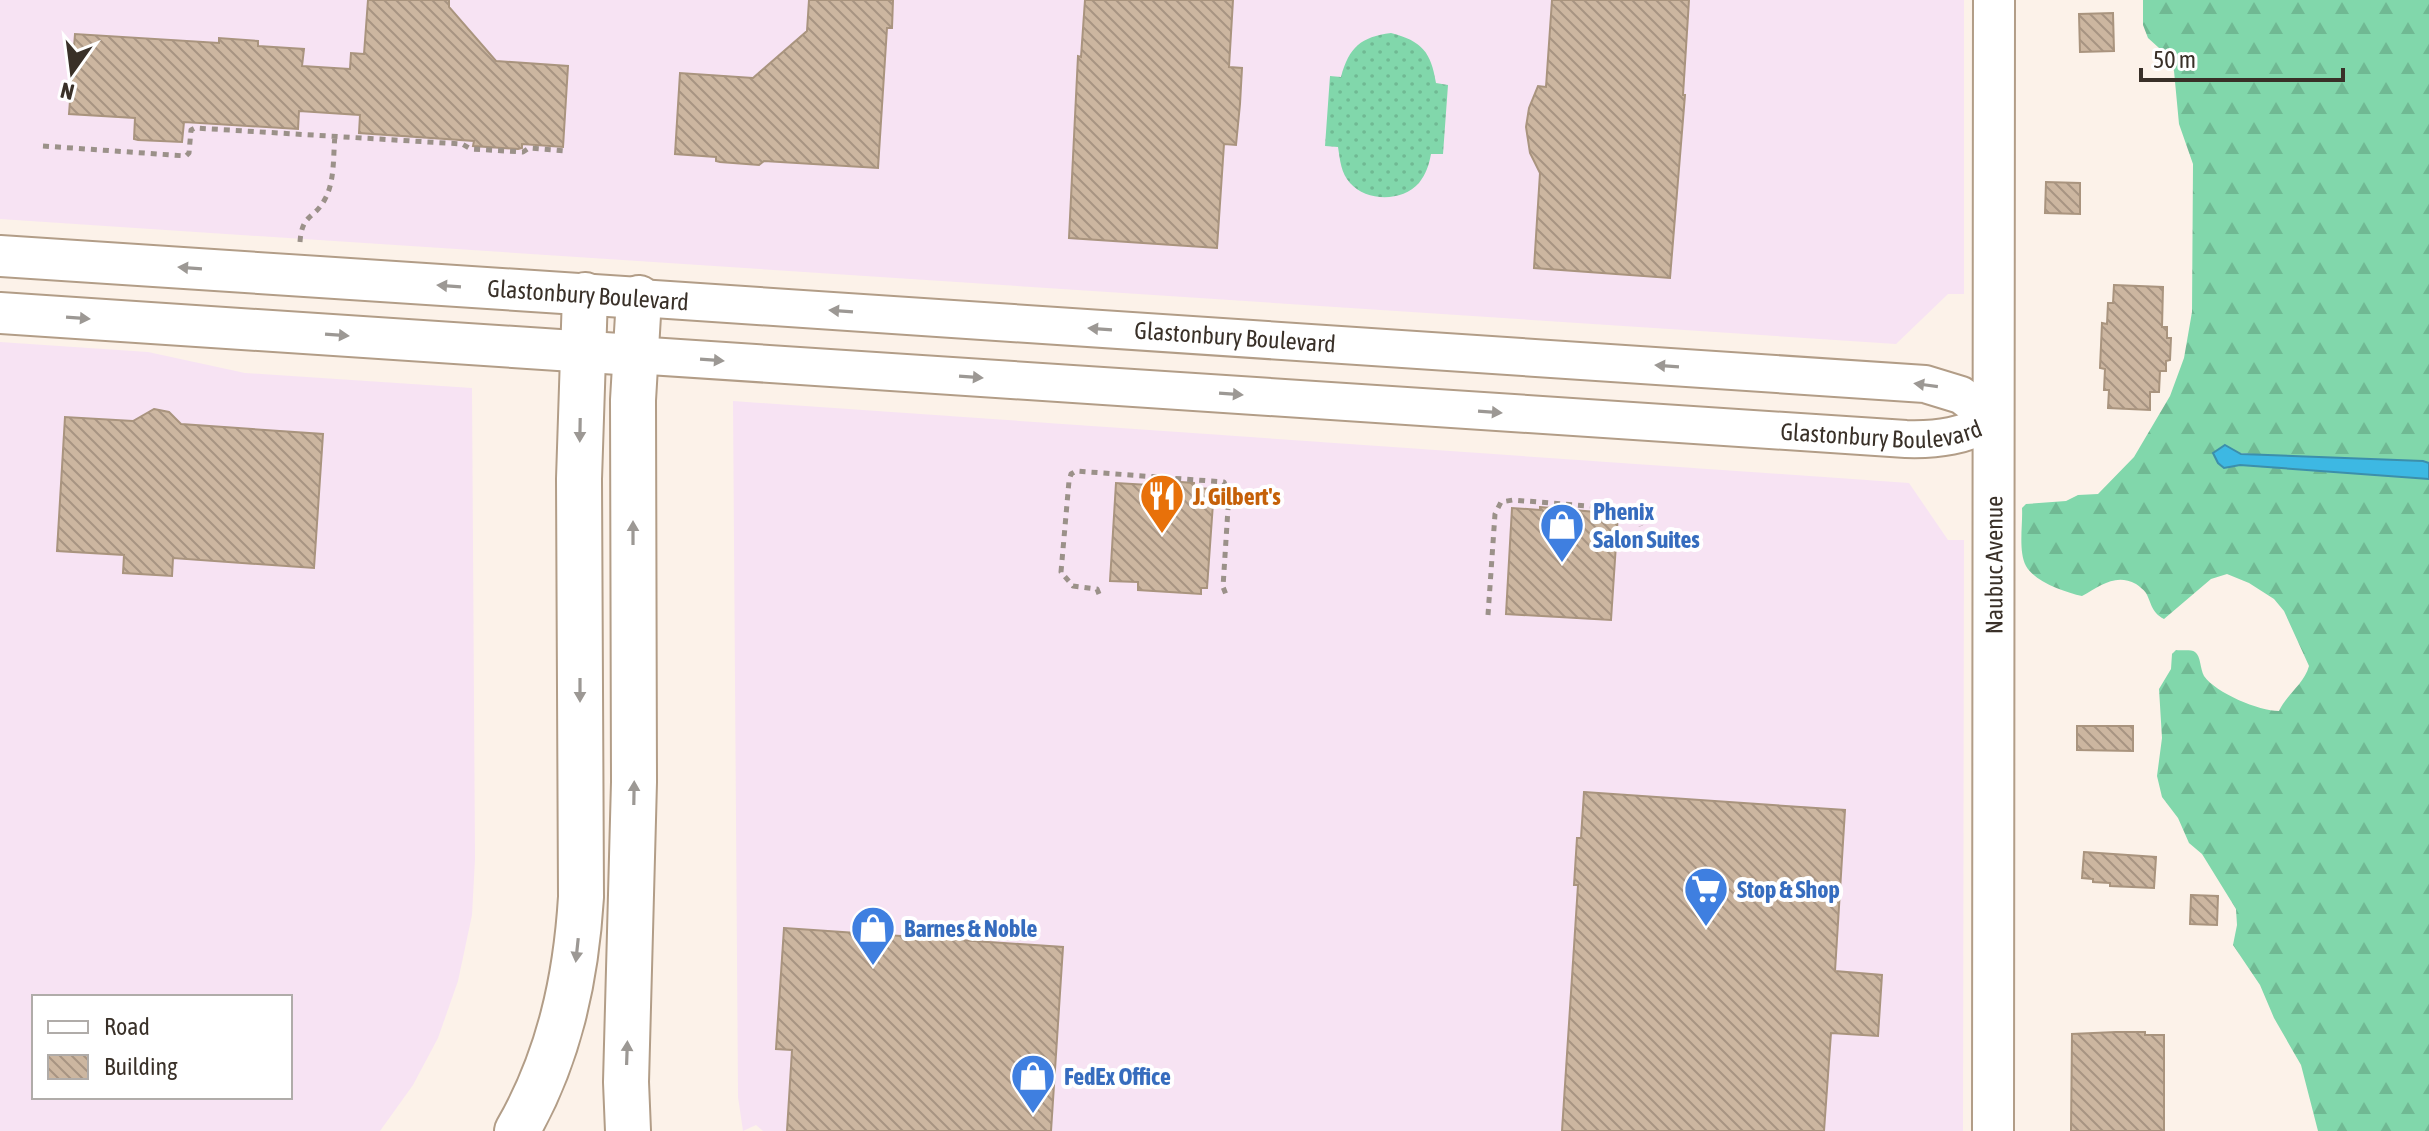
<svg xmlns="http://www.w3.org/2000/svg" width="2429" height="1131" font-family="'Asap Condensed',sans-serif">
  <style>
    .commercial { fill: #f7e3f3; fill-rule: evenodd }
    .grass { fill: url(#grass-dots) }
    .forest { fill: url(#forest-firs) }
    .water { fill: #3db8e3; stroke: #3c8fab; stroke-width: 2 }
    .building { fill: url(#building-back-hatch); stroke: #a9947e; stroke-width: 2 }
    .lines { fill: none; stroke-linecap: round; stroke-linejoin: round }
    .tertiary-casing { stroke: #b29d87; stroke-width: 40 }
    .secondary-casing { stroke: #b29d87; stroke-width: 44 }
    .motorway-casing { stroke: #b29d87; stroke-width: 48 }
    .path { stroke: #9b9189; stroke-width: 5; stroke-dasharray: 6 6; stroke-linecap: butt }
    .tertiary { stroke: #fff; stroke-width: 36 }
    .secondary { stroke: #fff; stroke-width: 40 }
    .motorway { stroke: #fff; stroke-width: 44 }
    .oneway { fill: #9c9894 }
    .labels { text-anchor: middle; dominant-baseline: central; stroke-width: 8; stroke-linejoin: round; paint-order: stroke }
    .street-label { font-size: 24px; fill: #393028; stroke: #fff }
    .food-label { font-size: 24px; font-weight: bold; fill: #c56008; stroke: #fff; text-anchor: start }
    .shop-label { font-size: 24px; font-weight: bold; fill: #366cbe; stroke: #fff; text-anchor: start }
  </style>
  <defs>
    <pattern id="grass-dots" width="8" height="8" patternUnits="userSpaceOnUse" patternTransform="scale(2)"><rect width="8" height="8" fill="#81d7ab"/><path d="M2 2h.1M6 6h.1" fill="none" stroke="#70b993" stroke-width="1.8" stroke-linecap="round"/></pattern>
    <pattern id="forest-firs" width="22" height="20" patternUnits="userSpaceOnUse" patternTransform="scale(2)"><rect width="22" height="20" fill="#81d7ab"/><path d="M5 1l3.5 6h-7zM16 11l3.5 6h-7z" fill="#70b993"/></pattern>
    <pattern id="building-back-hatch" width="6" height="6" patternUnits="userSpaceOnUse" patternTransform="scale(2)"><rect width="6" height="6" fill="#ccb6a0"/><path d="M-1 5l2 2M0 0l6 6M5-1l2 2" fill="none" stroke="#a79482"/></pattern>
  </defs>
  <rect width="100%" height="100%" fill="#fcf2e9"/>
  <path class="commercial" d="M0 0H1964V294H1948L1896 344 0 219Z
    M0 342 148 352 245 373 472 388 475 859 472 915 458 981 438 1038 413 1085 380 1131H0ZM34 997H290V1097H34Z
    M733 401 1909 483 1948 540H1964L1963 1131H763L756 1125 743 1131 738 1097Z"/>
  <path class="grass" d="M1391 33C1422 41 1431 52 1436 83L1448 85 1443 154H1431C1429 165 1426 174 1419 183 1402 202 1367 202 1350 183 1341 173 1340 160 1338 147L1325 146 1330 76 1341 77C1349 47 1361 37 1391 33Z"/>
  <path class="forest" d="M2143 0H2429V463L2235 453 2224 468 2240 465 2429 479V1131H2318L2301 1065 2274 1018 2260 985 2233 945 2237 925 2236 909 2202 854 2189 843 2178 818 2162 797 2157 776 2162 738 2159 689 2171 669 2172 654 2176 650C2181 651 2191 649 2195 652 2201 656 2200 669 2204 676 2216 693 2259 711 2279 711 2287 694 2304 684 2309 666L2284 611 2274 599 2249 583 2227 574 2211 579 2164 619C2151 612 2152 604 2146 593 2143 589 2140 587 2136 584 2115 573 2101 586 2082 596 2065 592 2035 582 2026 566 2018 551 2023 524 2022 508L2026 504 2066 501 2078 495 2098 494 2134 457 2170 396 2184 358 2192 312 2193 164 2179 124 2174 71 2169 57 2148 38 2143 25Z"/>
  <path class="water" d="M2225 445 2241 454 2423 461 2429 463V479L2240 465 2224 468 2218 463 2213 453Z"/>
  <path class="building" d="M368 0H449V7L496 61 568 66 563 147 522 144V148L518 149 473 146 474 141 359 133 360 115 299 111 298 129 184 122 182 142 138 140 134 139 135 118 69 114 75 34 219 43V38L258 41V46L304 49 302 66 350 69 351 53 364 54Z
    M809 0H893L892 28H887L878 168 764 161 759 165 720 162 716 161V157L675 154 680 73 753 78 807 31Z
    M1085 0H1233L1229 67 1242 68 1240 104 1236 145 1224 144 1217 248 1069 238 1078 56 1081 57Z
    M1552 0H1689L1683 95H1685L1670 278 1534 268 1540 173 1530 153 1526 127 1529 108 1538 86 1546 87Z
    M2113 13 2114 51 2080 52 2079 14Z
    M2046 182 2080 183V214L2045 213Z
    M2114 285 2163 287 2162 327H2167V338H2171L2170 360 2166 361V371H2160L2159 392H2150V410L2108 408 2109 390H2104L2105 369 2100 368 2102 323 2107 324 2108 303H2113Z
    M154 409 169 412 181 424 323 434 314 568 173 558 172 576 123 573 124 555 57 551 65 417 133 421Z
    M1167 481 1194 483V488L1214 489 1207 588H1201V594L1138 590V582L1110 581 1116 483 1167 486Z
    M1540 507 1618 514 1611 620 1506 614 1512 508 1540 510Z
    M2077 726H2133V751L2077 750Z
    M1584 792 1845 810 1835 971 1882 975 1878 1036 1831 1033 1824 1131H1562L1578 885H1574L1577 838H1581Z
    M2084 852 2156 857 2154 888 2110 886V883L2093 882V879L2082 878Z
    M2191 895 2218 896 2217 925 2190 924Z
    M784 928 1063 947 1051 1131H787L792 1050 776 1049Z
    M2116 1032H2145V1035H2164V1131H2071L2072 1034Z"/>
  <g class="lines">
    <g class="tertiary-casing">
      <g id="tertiary">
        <path id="s1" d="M634 355 1906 439C1939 440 1964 436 1994 420L1961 395 1925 384 639 298"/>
      </g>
    </g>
    <g class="secondary-casing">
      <g id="secondary">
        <path d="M0 256 639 298"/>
        <path d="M0 313 634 355"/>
        <path id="s2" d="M1993 1131 1994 0"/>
      </g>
    </g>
    <g class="motorway-casing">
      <path id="motorway" d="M517 1131C559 1058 576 979 581 897L579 479 585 295
        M628 1131 626 1082 634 782 633 400 639 298"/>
    </g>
    <path class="path" d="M43 146 186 156 189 153 191 130 195 128 462 144 471 149 523 152 529 148 567 151
      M300 242C302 213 314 220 325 199 335 181 333 156 335 135
      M1099 594 1097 589 1073 586 1061 572 1069 481 1071 474 1076 471 1224 482 1229 493 1223 587 1227 597
      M1488 615 1495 514 1501 502 1513 500 1626 509 1635 513 1641 526"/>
    <use href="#tertiary" class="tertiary"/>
    <use href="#secondary" class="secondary"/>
    <use href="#motorway" class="motorway"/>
  </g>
  <defs><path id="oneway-solid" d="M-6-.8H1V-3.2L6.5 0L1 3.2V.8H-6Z" transform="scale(2)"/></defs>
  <g class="oneway">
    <use href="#oneway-solid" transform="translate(190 268) rotate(-176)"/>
    <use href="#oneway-solid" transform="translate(449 286) rotate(-176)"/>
    <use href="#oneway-solid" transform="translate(841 311) rotate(-176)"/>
    <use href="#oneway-solid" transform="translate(78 318) rotate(4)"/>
    <use href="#oneway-solid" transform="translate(1100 329) rotate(-176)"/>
    <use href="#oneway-solid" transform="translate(337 335) rotate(4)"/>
    <use href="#oneway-solid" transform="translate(712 360) rotate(4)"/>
    <use href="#oneway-solid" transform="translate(1667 366) rotate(-176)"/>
    <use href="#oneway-solid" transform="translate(971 377) rotate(4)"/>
    <use href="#oneway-solid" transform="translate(1926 385) rotate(-172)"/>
    <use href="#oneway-solid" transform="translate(1231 394) rotate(4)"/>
    <use href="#oneway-solid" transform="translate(1490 412) rotate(4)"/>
    <use href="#oneway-solid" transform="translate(580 430) rotate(91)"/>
    <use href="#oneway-solid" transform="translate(633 533) rotate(-90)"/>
    <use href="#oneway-solid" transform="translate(580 690) rotate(90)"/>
    <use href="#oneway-solid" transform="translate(634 793) rotate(-89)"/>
    <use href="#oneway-solid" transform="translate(577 950) rotate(96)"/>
    <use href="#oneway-solid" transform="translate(627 1053) rotate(-88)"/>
  </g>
  <defs>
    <g id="restaurant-pin" transform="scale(2.3)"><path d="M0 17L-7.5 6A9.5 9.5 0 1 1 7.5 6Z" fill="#e8710a" stroke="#fff"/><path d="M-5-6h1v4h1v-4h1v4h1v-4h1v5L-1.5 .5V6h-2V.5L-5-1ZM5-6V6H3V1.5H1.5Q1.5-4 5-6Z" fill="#fff"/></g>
    <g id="shop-pin" transform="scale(2.3)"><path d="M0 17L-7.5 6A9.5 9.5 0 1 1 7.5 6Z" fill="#3f7fe0" stroke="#fff"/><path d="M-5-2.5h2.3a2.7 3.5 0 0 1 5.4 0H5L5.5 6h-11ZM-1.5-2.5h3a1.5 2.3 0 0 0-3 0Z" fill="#fff"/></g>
    <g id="supermarket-pin" transform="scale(2.3)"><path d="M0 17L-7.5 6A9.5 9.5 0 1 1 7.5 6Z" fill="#3f7fe0" stroke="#fff"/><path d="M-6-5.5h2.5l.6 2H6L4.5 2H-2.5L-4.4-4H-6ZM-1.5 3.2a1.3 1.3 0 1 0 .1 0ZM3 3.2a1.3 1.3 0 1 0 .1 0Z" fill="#fff"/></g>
  </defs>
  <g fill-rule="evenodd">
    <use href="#restaurant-pin" x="1162" y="496"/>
    <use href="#shop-pin" x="1562" y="525"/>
    <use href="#supermarket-pin" x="1706" y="889"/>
    <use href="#shop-pin" x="873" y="928"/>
    <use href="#shop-pin" x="1033" y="1076"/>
  </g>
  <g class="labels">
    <g class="street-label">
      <text transform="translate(588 295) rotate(4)">Glastonbury Boulevard</text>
      <text transform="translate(1235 337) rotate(4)">Glastonbury Boulevard</text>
      <text stroke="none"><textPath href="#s1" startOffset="1250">Glastonbury Boulevard</textPath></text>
      <text stroke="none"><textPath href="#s2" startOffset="566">Naubuc Avenue</textPath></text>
    </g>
    <g class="food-label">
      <text x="1193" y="496">J. Gilbert's</text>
    </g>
    <g class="shop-label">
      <text x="1593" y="511">Phenix<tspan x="1593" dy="28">Salon Suites</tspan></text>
      <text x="1737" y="889">Stop &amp; Shop</text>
      <text x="904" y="928">Barnes &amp; Noble</text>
      <text x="1064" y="1076">FedEx Office</text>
    </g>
  </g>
  <rect x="32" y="995" width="260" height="104" fill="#ffffff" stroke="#b0aca9" stroke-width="2"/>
  <rect x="48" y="1021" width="40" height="12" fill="#ffffff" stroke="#b0aca9" stroke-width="2"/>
  <text x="104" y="1035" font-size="24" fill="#393028">Road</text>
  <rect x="48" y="1055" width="40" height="24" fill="url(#building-back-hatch)" stroke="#b0aca9" stroke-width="2"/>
  <text x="104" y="1075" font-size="24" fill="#393028">Building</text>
  <g transform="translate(72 72) rotate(194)" stroke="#ffffff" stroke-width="6" paint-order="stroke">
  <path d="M0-6L14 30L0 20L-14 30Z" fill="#393028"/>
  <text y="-12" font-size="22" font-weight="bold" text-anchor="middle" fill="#393028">N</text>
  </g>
  <path d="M2141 68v12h202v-12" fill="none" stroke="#393028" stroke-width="4"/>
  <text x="2153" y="68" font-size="24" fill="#393028" stroke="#ffffff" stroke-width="6" paint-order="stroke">50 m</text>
</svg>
